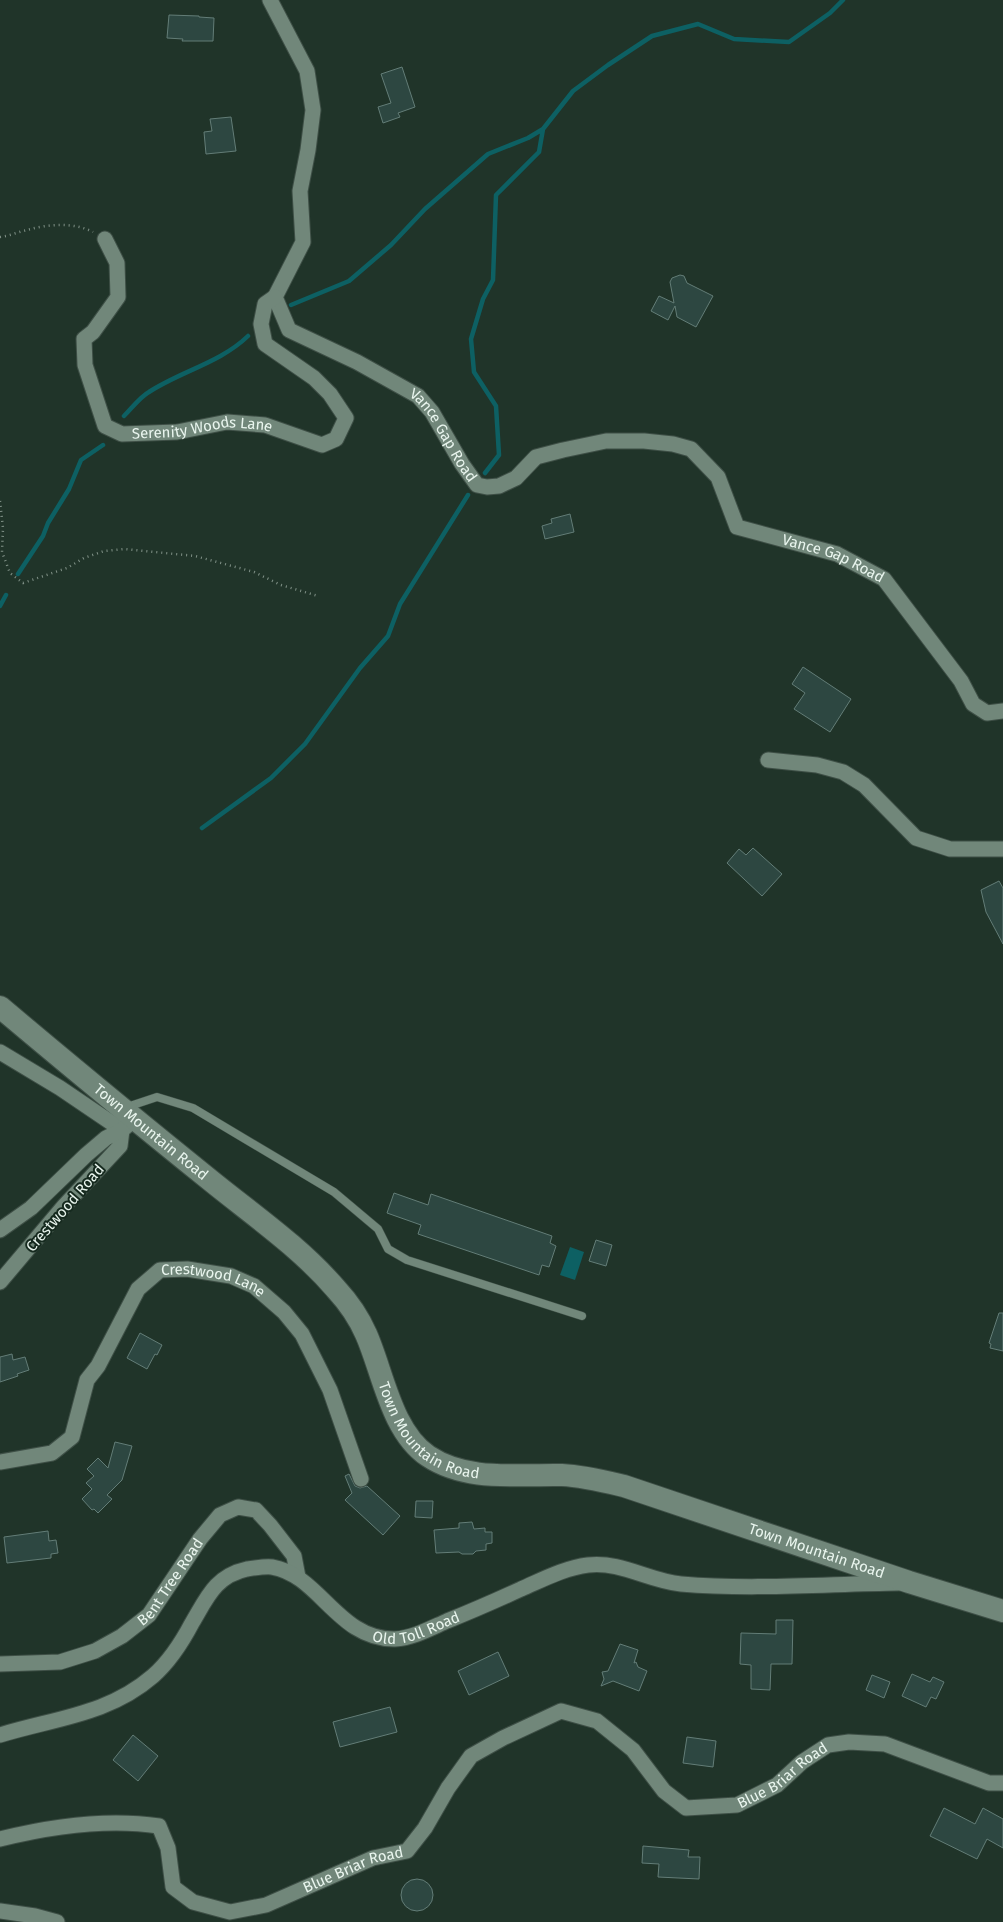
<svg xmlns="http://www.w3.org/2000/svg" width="1003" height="1922" font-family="'Fira Sans',sans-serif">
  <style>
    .water { fill: #0d6063 }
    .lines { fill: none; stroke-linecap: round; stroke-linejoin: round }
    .stream { stroke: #0d6063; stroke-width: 4.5 }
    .building { fill: #2d4741; stroke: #637d77 }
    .lane-casing { stroke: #3e4f46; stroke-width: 9 }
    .street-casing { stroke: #3e4f46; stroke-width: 17 }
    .secondary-casing { stroke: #3e4f46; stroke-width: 24 }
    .path { stroke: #819288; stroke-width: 2.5; stroke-dasharray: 1 4; stroke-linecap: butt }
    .lane { stroke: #71877a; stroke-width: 8 }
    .street { stroke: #71877a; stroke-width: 15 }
    .secondary { stroke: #71877a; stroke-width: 22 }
    .labels { text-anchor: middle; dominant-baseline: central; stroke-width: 4; stroke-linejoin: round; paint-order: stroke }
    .street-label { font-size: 15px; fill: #e9f5ee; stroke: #162a1f }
  </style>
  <rect width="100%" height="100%" fill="#203429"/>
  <path class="water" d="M570 1247 584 1252 575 1280 560 1275Z"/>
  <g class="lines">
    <path class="stream" d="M291 305 349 281 391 245 425 209 488 154 528 138 543 129 573 91 608 65 652 36 698 24 734 39 789 42 830 13 843 0
      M124 416C132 408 140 397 149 392 181 371 220 363 248 336
      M485 473 499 455 496 406 474 372 471 339 483 299 493 280 496 195 539 152 543 129
      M18 574 43 536 48 523 69 489 81 460 103 445
      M0 606 6 595
      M202 828 271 778 305 744 360 668 388 636 400 604 468 495"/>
  </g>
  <path class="building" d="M169 15 199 16V17L214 18 213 41H182L183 39 167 38Z
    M402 67 415 107 398 113 400 117 383 123 378 107 391 103 381 74Z
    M231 117 236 151 206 154 204 132 212 131 210 119Z
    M680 275 684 276 687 283 713 296 696 327 677 317 675 306 668 320 651 311 659 296 674 303 670 282 672 278Z
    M570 514 574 532 545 539 542 526 552 523 551 519Z
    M803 667 851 699 830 732 794 709 805 693 792 684Z
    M753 848 782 874 762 896 727 863 739 849 746 855Z
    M999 881 1003 888V944L986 912 981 890Z
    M394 1193 428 1205 431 1194 552 1236 550 1243 556 1246 549 1267 542 1265 539 1275 418 1234 421 1225 387 1213Z
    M596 1240 612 1245 606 1266 589 1261Z
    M999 1313H1003V1351L990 1348 991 1344 989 1343Z
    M140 1333 162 1345 157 1355 155 1354 147 1369 127 1358Z
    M12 1354 13 1360 25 1357 29 1370 17 1374 18 1376 0 1382V1357Z
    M115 1442 132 1446 122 1480 107 1495 112 1499 98 1513 94 1509 92 1510 82 1499 92 1489 86 1483 94 1476 87 1469 98 1458 108 1468Z
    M349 1474 355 1486 360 1488 367 1486 400 1516 383 1535 345 1500 352 1493 345 1476Z
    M416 1501H433L432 1518 415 1517Z
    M472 1522 474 1529 485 1528V1532H492V1543L486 1544V1550L476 1551 473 1554H462L459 1552 436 1553 434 1530 459 1528V1523Z
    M48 1531 49 1541 56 1540 58 1553 51 1554V1558L7 1563 4 1537Z
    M776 1620H793L792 1664H771L770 1690 751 1689V1665L740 1664 741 1633 776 1634Z
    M620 1644 638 1650 634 1663 636 1662 638 1667 647 1671 639 1691 613 1681 601 1686 604 1679 602 1672 608 1671Z
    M498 1652 509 1676 469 1695 458 1671Z
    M912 1674 930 1682 933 1677 944 1682 936 1699 931 1697 926 1707 902 1696Z
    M872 1675 890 1682 884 1698 866 1690Z
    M390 1707 397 1732 340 1747 333 1722Z
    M133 1735 158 1756 138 1781 113 1760Z
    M687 1737 716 1741 713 1767 683 1763Z
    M944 1808 975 1824 983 1808 1003 1819V1848L987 1839 977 1859 930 1836Z
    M643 1846 689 1850 688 1857H700L699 1879 658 1877 659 1864 642 1863Z
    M401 1895a16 16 0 1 1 32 0a16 16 0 1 1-32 0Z"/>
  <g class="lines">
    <g class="lane-casing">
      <path id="lane" d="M124 1108 157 1097 193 1108 334 1192 378 1229 388 1249 407 1260 582 1316"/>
    </g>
    <g class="street-casing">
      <g id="street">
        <path id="s1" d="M270 0 307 71 313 110 308 150 300 191 303 242 275 297 289 330 357 362 418 396 432 412 462 464 477 485 487 487 499 486 516 478 536 457 563 450 606 441H644L673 444 691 449 718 477 737 527 837 554 884 579 961 681 973 704 987 713 1003 711"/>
        <path id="s2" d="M105 239 117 263 118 297 93 332 84 339 85 365 105 426 122 434 177 432 227 422 265 425 322 445 336 439 346 418 330 394 314 378 265 344 261 324 265 304 275 297"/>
        <path d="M768 760 817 765 843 772 864 785 916 838 950 849H1003"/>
        <path d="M0 1052 60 1088 122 1130 120 1146 64 1206 0 1282"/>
        <path d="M0 1230 31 1208 86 1155 106 1138 122 1130 128 1125"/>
        <path id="s3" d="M0 1462 52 1453 72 1437 87 1380 98 1366 138 1289 160 1270 187 1269 231 1276 254 1286 284 1312 302 1334 330 1390 361 1479"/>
        <path id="s4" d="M0 1664 60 1662 95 1651 122 1636 149 1615 200 1539 220 1515 238 1507 256 1510 270 1525 294 1556 298 1577"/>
        <path id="s5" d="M0 1735C55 1718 108 1715 153 1676 170 1661 182 1642 192 1623 207 1598 215 1576 247 1569 254 1568 266 1566 272 1567 320 1575 338 1640 395 1639 413 1638 431 1628 447 1621 472 1611 497 1600 521 1589 542 1580 564 1568 588 1565 621 1561 649 1581 681 1584 753 1590 826 1584 898 1583"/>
        <path id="s6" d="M0 1839C52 1826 106 1818 159 1826L168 1848 173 1887 193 1902 230 1912 266 1905 373 1858 407 1851 425 1828 448 1788 471 1756 503 1738 561 1711 597 1721 633 1750 664 1791 686 1808 737 1805 777 1785 802 1762 828 1745 849 1742 885 1744 989 1783H1003"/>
        <path d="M0 1911 35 1916 57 1922"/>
      </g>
    </g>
    <g class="secondary-casing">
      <g id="secondary">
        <path id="s7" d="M0 1007C69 1065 139 1123 210 1180 253 1215 300 1247 336 1289 348 1302 359 1318 366 1334 383 1372 391 1431 428 1456 467 1482 517 1474 562 1475 583 1476 603 1481 624 1486L909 1582 1003 1611"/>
      </g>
    </g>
    <path class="path" d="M0 237C9 236 18 232 27 230 48 224 74 222 93 232
      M0 501 3 528 2 552 10 573 23 583 67 568 84 558 104 551 125 549 195 556 254 572 281 585 318 596"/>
    <use href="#lane" class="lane"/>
    <use href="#street" class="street"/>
    <use href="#secondary" class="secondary"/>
  </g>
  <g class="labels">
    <g class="street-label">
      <text stroke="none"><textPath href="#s2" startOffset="305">Serenity Woods Lane</textPath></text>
      <text stroke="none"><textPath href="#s1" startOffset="542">Vance Gap Road</textPath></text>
      <text stroke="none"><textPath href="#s1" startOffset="1024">Vance Gap Road</textPath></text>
      <text stroke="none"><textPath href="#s7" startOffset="196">Town Mountain Road</textPath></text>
      <text transform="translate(65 1208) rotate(-49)">Crestwood Road</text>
      <text stroke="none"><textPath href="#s3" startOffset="326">Crestwood Lane</textPath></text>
      <text stroke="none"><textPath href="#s7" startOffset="616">Town Mountain Road</textPath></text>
      <text stroke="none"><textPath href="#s7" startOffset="1036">Town Mountain Road</textPath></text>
      <text stroke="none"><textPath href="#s4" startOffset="201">Bent Tree Road</textPath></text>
      <text stroke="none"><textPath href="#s5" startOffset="506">Old Toll Road</textPath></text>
      <text stroke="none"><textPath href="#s6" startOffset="959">Blue Briar Road</textPath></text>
      <text stroke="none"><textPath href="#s6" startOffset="418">Blue Briar Road</textPath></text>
    </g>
  </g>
</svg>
